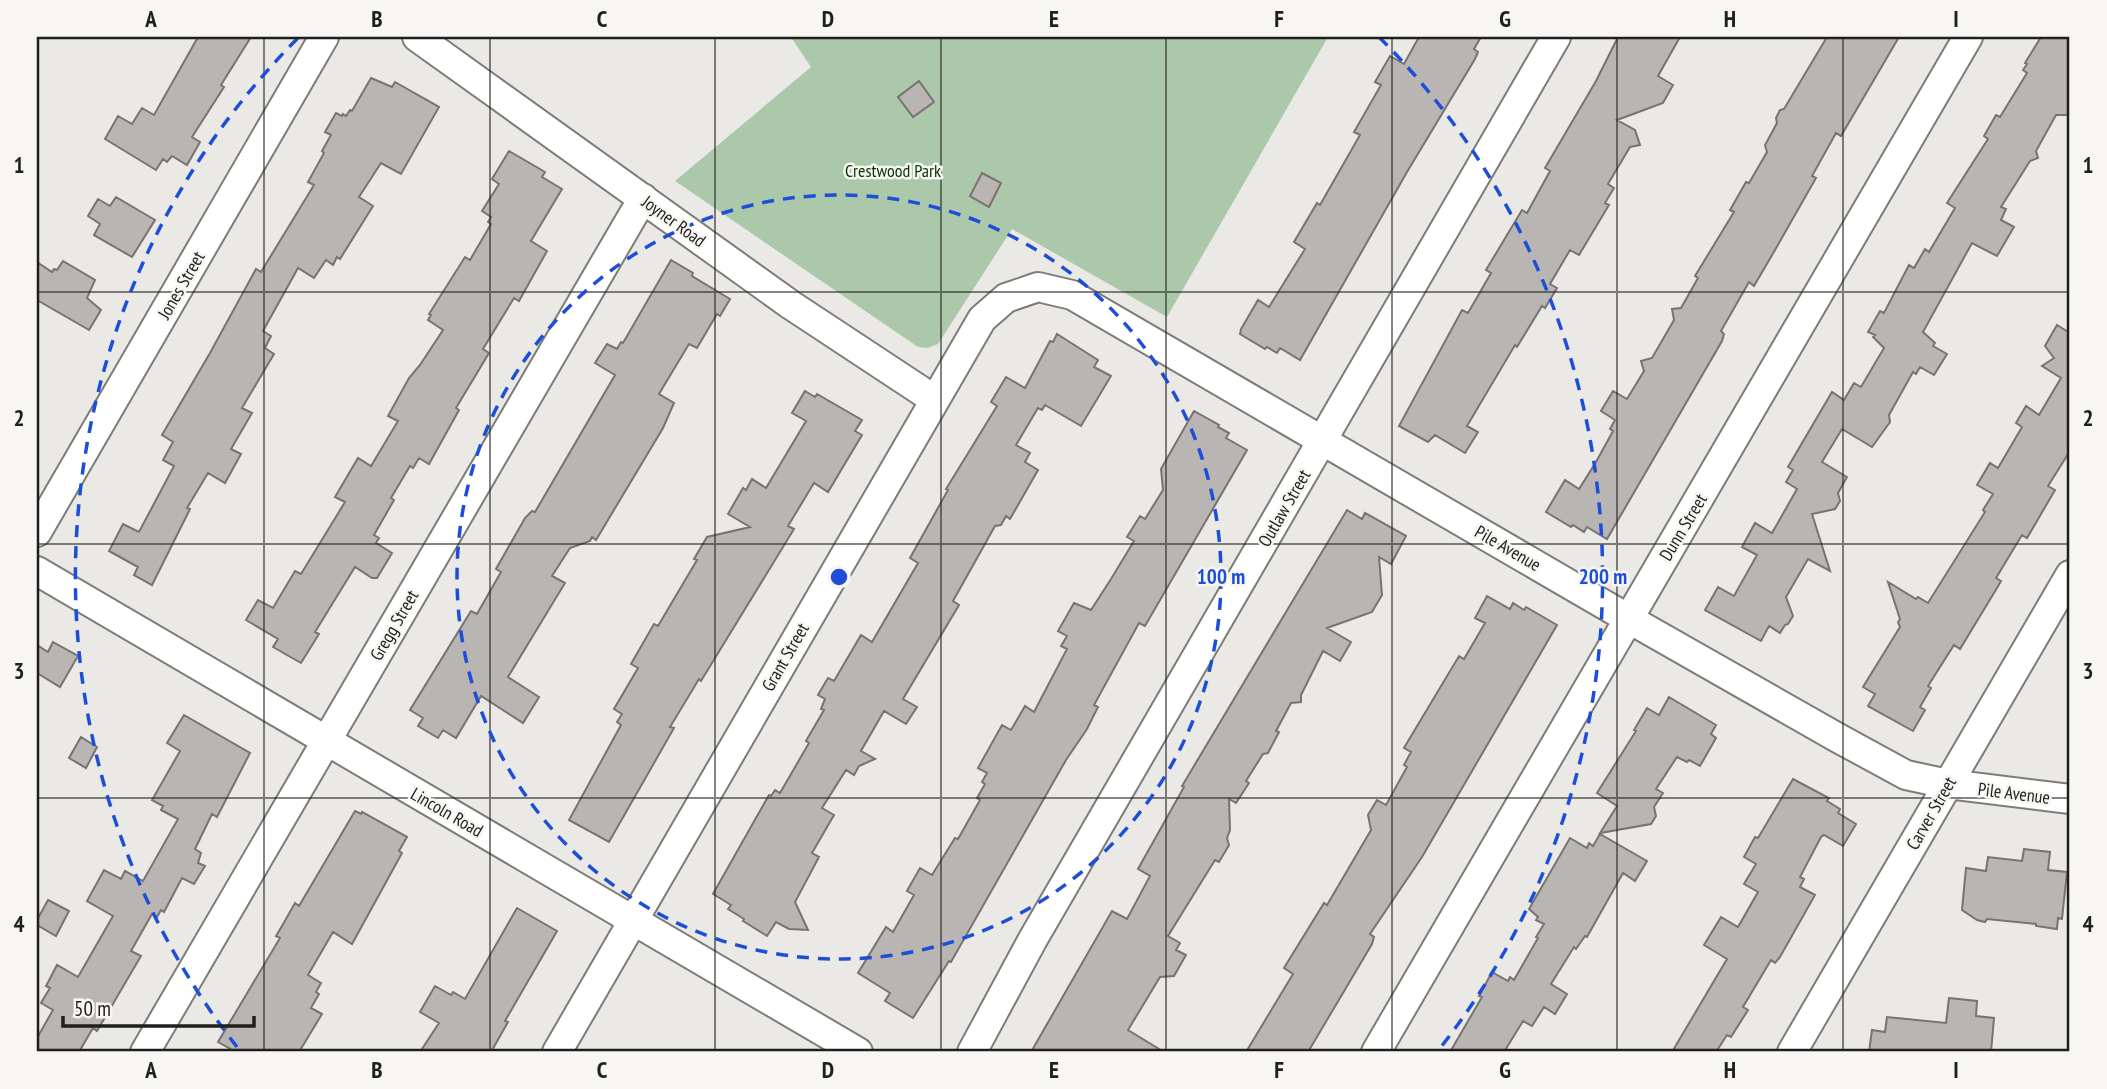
<svg xmlns="http://www.w3.org/2000/svg" width="2107" height="1089" font-family="'PT Sans Narrow',sans-serif">
  <style>
    .green { fill: #acc8aa }
    .building { fill: #b8b5b2; stroke: #777371; stroke-width: 2 }
    .lines { fill: none; stroke-linecap: round; stroke-linejoin: round }
    .street-casing { stroke: #7d7c78; stroke-width: 32 }
    .street { stroke: #fff; stroke-width: 28 }
    .grid { fill: none; stroke: #1f1f1d; stroke-width: 2; stroke-opacity: 0.55 }
    .ring { fill: none; stroke: #1d4ed8; stroke-width: 3.5; stroke-dasharray: 12 9 }
    .labels { text-anchor: middle; dominant-baseline: central; stroke-width: 5; stroke-linejoin: round; paint-order: stroke }
    .park-label { font-size: 18px; fill: #073607; stroke: #f8f6f2 }
    .street-label { font-size: 18px; fill: #1f1f1d; stroke: #f8f6f2 }
    .centre { fill: #1d4ed8; stroke: #f8f6f2; stroke-width: 3.5 }
    .ring-label { font-size: 21px; text-anchor: middle; font-weight: bold; fill: #1d4ed8; stroke: #f8f6f2; stroke-width: 5; stroke-linejoin: round; paint-order: stroke }
    .neatline { fill: none; stroke: #1f1f1d; stroke-width: 2.5 }
    .grid-label { font-size: 23px; text-anchor: middle; font-weight: bold; fill: #1f1f1d }
  </style>
  <rect width="100%" height="100%" fill="#eae9e5"/>
  <path class="green" d="M791 37H1328L1167 317 1012 229 938 344 927 348 918 347 675 181 811 67Z"/>
  <path class="building" d="M198 37H251L221 85 224 87 192 137 200 142 187 165 172 156 167 162 163 159 156 170 105 139 118 116 132 124 142 108 154 115Z
    M1419 37H1481L1474 49 1478 52 1475 59 1407 172 1300 360 1280 348 1277 353 1267 347 1265 349 1240 334 1241 329 1258 300 1269 307 1305 249 1294 242 1317 203 1320 205 1360 135 1354 132 1381 85 1375 82 1390 56 1404 64Z
    M1618 37H1680L1658 76 1673 85 1663 103 1617 120 1635 130 1640 145 1630 147 1608 184 1614 188 1605 203 1609 205 1579 255 1570 250 1550 284 1557 288 1545 308 1542 306 1517 347 1515 345 1467 426 1478 432 1465 453 1435 435 1428 442 1399 426 1462 310 1468 313 1491 273 1486 270 1522 210 1527 213 1550 171 1545 168 1596 81Z
    M1827 37H1899L1841 136 1836 133 1812 176 1816 178 1775 250 1754 286 1749 282 1721 331 1724 334 1722 341 1607 539 1587 527 1584 532 1573 525 1571 527 1546 512 1565 480 1579 489 1596 462 1613 431 1610 429 1615 420 1601 411 1613 391 1627 399 1644 371 1641 361 1652 358 1674 320 1672 309 1681 308 1698 278 1695 276 1734 212 1730 210 1746 182 1749 183 1767 152 1765 145 1777 123 1776 118 1780 110 1784 109Z
    M2041 37H2070V115H2056L2036 151 2038 158 2030 161 2001 207 2006 209 2001 220 2014 227 1997 256 1972 243 1923 332 1935 343 1933 346 1947 354 1934 375 1920 367 1916 374 1913 372 1889 415 1890 422 1872 447 1842 429 1822 462 1847 477 1838 493 1840 501 1835 509 1812 514 1830 571 1808 559 1786 597 1793 616 1788 624 1785 625 1780 633 1769 626 1761 641 1705 610 1718 587 1734 596 1757 555 1742 547 1755 523 1772 533 1797 489 1786 482 1793 470 1788 467 1832 392 1844 400 1854 383 1861 387 1884 348 1873 337 1875 335 1868 332 1880 311 1884 313 1909 265 1914 268 1925 249 1929 252 1955 208 1947 203 1988 139 1984 136 1996 115 2000 117 2027 73 2023 70 2027 64 2025 63Z
    M371 78 392 87 395 82 439 107 401 174 381 163 359 197 373 206 340 259 337 257 333 265 326 260 314 278 298 268 263 331 271 336 265 348 274 354 242 408 252 413 231 449 241 454 225 483 208 473 187 508 190 509 152 585 134 575 138 567 109 551 123 524 139 532 174 466 163 460 173 442 162 435 210 353 256 269 261 272 314 185 308 182 324 153 322 151 331 135 325 132 336 113 342 116 343 114 346 116 350 110 352 111Z
    M919 81 934 102 913 117 898 97Z
    M509 151 545 172 542 177 562 189 531 241 547 251 519 301 514 298 483 349 489 353 456 408 459 410 429 464 419 458 413 468 410 466 391 498 394 500 374 535 379 538 376 543 392 553 377 578H372L355 567 315 632 319 634 301 663 273 647 278 639 246 620 258 600 273 608 295 571 301 574 345 502 335 497 358 458 371 466 398 421 388 416 409 378 420 365 443 330 428 320 431 315 429 314 465 257 470 260 491 224 488 222 491 217 482 211 499 184 492 179Z
    M982 173 1001 183 989 207 970 196Z
    M116 197 155 220 132 257 94 235 100 224 88 216 98 199 110 206Z
    M671 260 693 273 692 276 730 299 720 316 717 314 697 348 689 344 659 394 674 403 663 428 596 540 592 537 590 541 570 548 552 576 565 583 508 677 539 697 523 723 481 696 456 738 443 730 438 738 418 726 423 718 410 710 471 611 477 614 501 572 496 569 525 518 532 511 535 512 615 375 595 363 607 344 617 349 621 342 623 343Z
    M63 261 95 280 87 298 101 310 89 330 37 300V262L52 272 54 269 57 270Z
    M2057 325 2070 333V451L2048 486 2055 490 2027 538 2022 535 1996 578 2001 581 1997 588 1960 649 1954 645 1928 686 1931 688 1920 707 1925 710 1913 731 1868 706 1875 694 1863 687 1900 627 1898 622 1900 619 1888 582 1916 599 1918 597 1928 603 1985 512 1983 510 1993 494 1977 485 1990 463 1998 468 2022 427 2016 423 2026 406 2039 415 2061 378 2042 366 2054 358 2045 346Z
    M1057 334 1098 360 1094 367 1111 376 1081 426 1045 405 1042 410 1038 408 1016 445 1030 453 1025 462 1038 470 1010 519 1006 516 1001 525 995 526 953 601 959 605 903 699 917 707 906 724 884 711 861 751 875 759 859 766 854 775 846 770 822 808 834 815 812 853 819 857 795 902 808 930 789 929 776 922 767 936 743 921 744 919 728 909 731 905 713 894 769 795 771 796 775 790 780 793 809 743 806 741 824 710 821 709 825 699 818 695 828 678 834 681 861 635 872 642 918 563 910 558 948 490 946 489 997 406 991 402 1006 377 1025 388 1050 341 1053 342Z
    M805 391 815 397 817 394 862 420 855 431 862 435 828 492 814 483 788 526 794 529 701 681 699 679 670 727 674 728 609 842 569 820 621 725 617 722 622 714 614 709 638 668 631 664 654 624 658 626 697 560 694 559 707 537 750 527 728 514 743 488 746 490 752 479 766 488 806 421 792 413Z
    M1194 411 1219 425 1218 427 1229 433 1226 438 1247 450 1145 626 1139 623 1094 705 1098 707 1087 729 1066 760 951 962 949 961 913 1018 885 1001 890 993 858 973 886 927 893 932 914 895 907 891 920 868 932 875 955 838 958 839 980 800 977 798 985 784 982 782 987 773 978 768 1002 725 1011 730 1025 706 1034 712 1067 649 1061 646 1067 636 1058 631 1074 603 1091 610 1111 579 1134 541 1127 537 1140 516 1145 519 1163 490 1161 469Z
    M1347 510 1362 519 1365 513 1406 536 1391 564 1379 557 1382 595 1372 612 1327 628 1351 642 1340 661 1323 651 1301 695V702L1291 703 1276 731 1279 732 1268 753 1263 754 1246 781 1249 783 1236 803 1229 799 1230 830 1227 838 1229 845 1219 862 1215 860 1168 936 1180 943 1176 950 1186 955 1174 976 1160 977 1128 1030 1164 1052H1031L1112 911 1127 919 1150 876 1138 869 1184 787 1182 786Z
    M1487 596 1510 609 1513 603 1524 610 1526 607 1557 625 1422 857 1370 934 1374 937 1372 944 1308 1052H1246L1293 974 1284 968 1324 903 1327 905 1371 830 1368 815 1377 800 1386 805 1407 767 1404 765 1411 752 1404 748 1459 656 1464 659 1485 623 1475 618Z
    M53 642 78 656 60 687 37 673V645L48 652Z
    M1669 697 1716 725 1711 734 1716 738 1700 766 1689 760 1687 762 1677 757 1656 789 1663 793 1654 807 1656 816 1651 824 1600 833 1617 806 1597 793 1636 731 1634 730 1647 708 1659 715Z
    M184 715 250 753 217 817 212 814 195 849 201 853 198 863 205 866 194 884 182 878 164 912 161 910 157 917 152 914 131 951 141 956 97 1031 93 1028 79 1052H37V1038L53 1010 41 1003 50 988 46 986 57 965 78 977 113 916 87 901 104 870 121 879 125 871 143 881 178 819 161 810 163 806 152 800 180 751 167 743Z
    M81 737 97 747 86 768 69 758Z
    M1793 779 1829 798 1827 801 1840 809 1838 813 1856 824 1843 846 1824 835 1821 837 1800 877 1804 879 1800 887 1815 895 1780 957 1775 963 1771 960 1743 1007 1748 1010 1731 1037 1727 1035 1716 1052H1672L1727 959 1704 945 1721 917 1738 927 1758 892 1744 884 1756 864 1744 857 1755 837 1758 838Z
    M355 811 361 814 362 812 407 837 399 851 402 853 352 944 333 932 308 975 321 983 316 992 319 994 311 1008 322 1014 299 1052H236L218 1042 280 938 276 936 282 926 295 903 299 906Z
    M1600 834 1647 861 1635 881 1623 873 1587 937 1585 936 1576 949 1574 947 1551 984 1567 994 1555 1014 1544 1007 1532 1026 1523 1021 1504 1052H1450L1482 997 1479 996 1492 972 1508 981 1510 977 1514 980 1538 938 1536 937 1544 924 1536 920 1538 917 1529 909 1570 838 1587 848 1589 843 1593 846Z
    M2024 849 2050 852 2048 870 2067 872 2062 919 2058 918 2057 929 2036 926V924L1987 919 1985 922 1977 920 1962 910 1966 868 1986 871 1988 857 2022 861Z
    M48 900 69 911 56 936 37 925V920Z
    M517 908 557 931 505 1021 508 1022 491 1052H420L439 1023 420 1012 435 986 451 995 453 992 465 999Z
    M1949 998 1977 1001 1976 1016 1994 1018 1991 1052H1869L1872 1030 1885 1032 1887 1017 1946 1023Z"/>
  <g class="lines">
    <g class="street-casing">
      <path id="street" d="M417 37 791 305 935 400
        M37 532 324 37
        M37 571 858 1052
        M145 1052 643 198
        M557 1052 982 319 1006 298 1038 287 1072 295 1629 619 1838 738 1906 775 1948 784 2070 799
        M972 1052 1033 939 1556 37
        M1376 1052 1968 37
        M1792 1052 2070 575"/>
    </g>
    <use href="#street" class="street"/>
  </g>
  <path class="grid" d="M264 37V1052M490 37V1052M715 37V1052M941 37V1052M1166 37V1052M1392 37V1052M1617 37V1052M1843 37V1052M37 292H2070M37 544H2070M37 798H2070"/>
  <g class="ring">
    <circle cx="839" cy="577" r="382"/>
    <path d="M237 1047A764 764 0 0 1 299 37M1379 37A764 764 0 0 1 1441 1047"/>
  </g>
  <g class="labels">
    <g class="park-label">
      <text x="893" y="170">Crestwood Park</text>
    </g>
    <g class="street-label">
      <text transform="translate(674 221) rotate(36)">Joyner Road</text>
      <text transform="translate(181 285) rotate(-60)">Jones Street</text>
      <text transform="translate(1284 508) rotate(-60)">Outlaw Street</text>
      <text transform="translate(1683 527) rotate(-59)">Dunn Street</text>
      <text transform="translate(1508 548) rotate(30)">Pile Avenue</text>
      <text transform="translate(394 625) rotate(-60)">Gregg Street</text>
      <text transform="translate(785 657) rotate(-60)">Grant Street</text>
      <text transform="translate(2014 793) rotate(7)">Pile Avenue</text>
      <text transform="translate(447 812) rotate(30)">Lincoln Road</text>
      <text transform="translate(1931 813) rotate(-60)">Carver Street</text>
    </g>
  </g>
  <circle cx="839" cy="577" r="10" class="centre"/>
  <g class="ring-label">
    <text x="1221" y="584">100 m</text>
    <text x="1603" y="584">200 m</text>
  </g>
  <rect width="2107" height="1089" fill="none" stroke="#f8f6f2" stroke-width="77"/>
  <path d="M63 1016v10h191v-10" fill="none" stroke="#1f1f1d" stroke-width="3.5"/>
  <text x="74" y="1016" font-size="21" fill="#1f1f1d" stroke="#f8f6f2" stroke-width="5" paint-order="stroke">50 m</text>
  <rect x="38" y="38" width="2030" height="1012" class="neatline"/>
  <g class="grid-label">
    <text x="151" y="27">A</text>
    <text x="377" y="27">B</text>
    <text x="602" y="27">C</text>
    <text x="828" y="27">D</text>
    <text x="1054" y="27">E</text>
    <text x="1279" y="27">F</text>
    <text x="1505" y="27">G</text>
    <text x="1730" y="27">H</text>
    <text x="1956" y="27">I</text>
    <text x="19" y="173">1</text>
    <text x="2088" y="173">1</text>
    <text x="19" y="426">2</text>
    <text x="2088" y="426">2</text>
    <text x="19" y="679">3</text>
    <text x="2088" y="679">3</text>
    <text x="19" y="932">4</text>
    <text x="2088" y="932">4</text>
    <text x="151" y="1078">A</text>
    <text x="377" y="1078">B</text>
    <text x="602" y="1078">C</text>
    <text x="828" y="1078">D</text>
    <text x="1054" y="1078">E</text>
    <text x="1279" y="1078">F</text>
    <text x="1505" y="1078">G</text>
    <text x="1730" y="1078">H</text>
    <text x="1956" y="1078">I</text>
  </g>
</svg>
